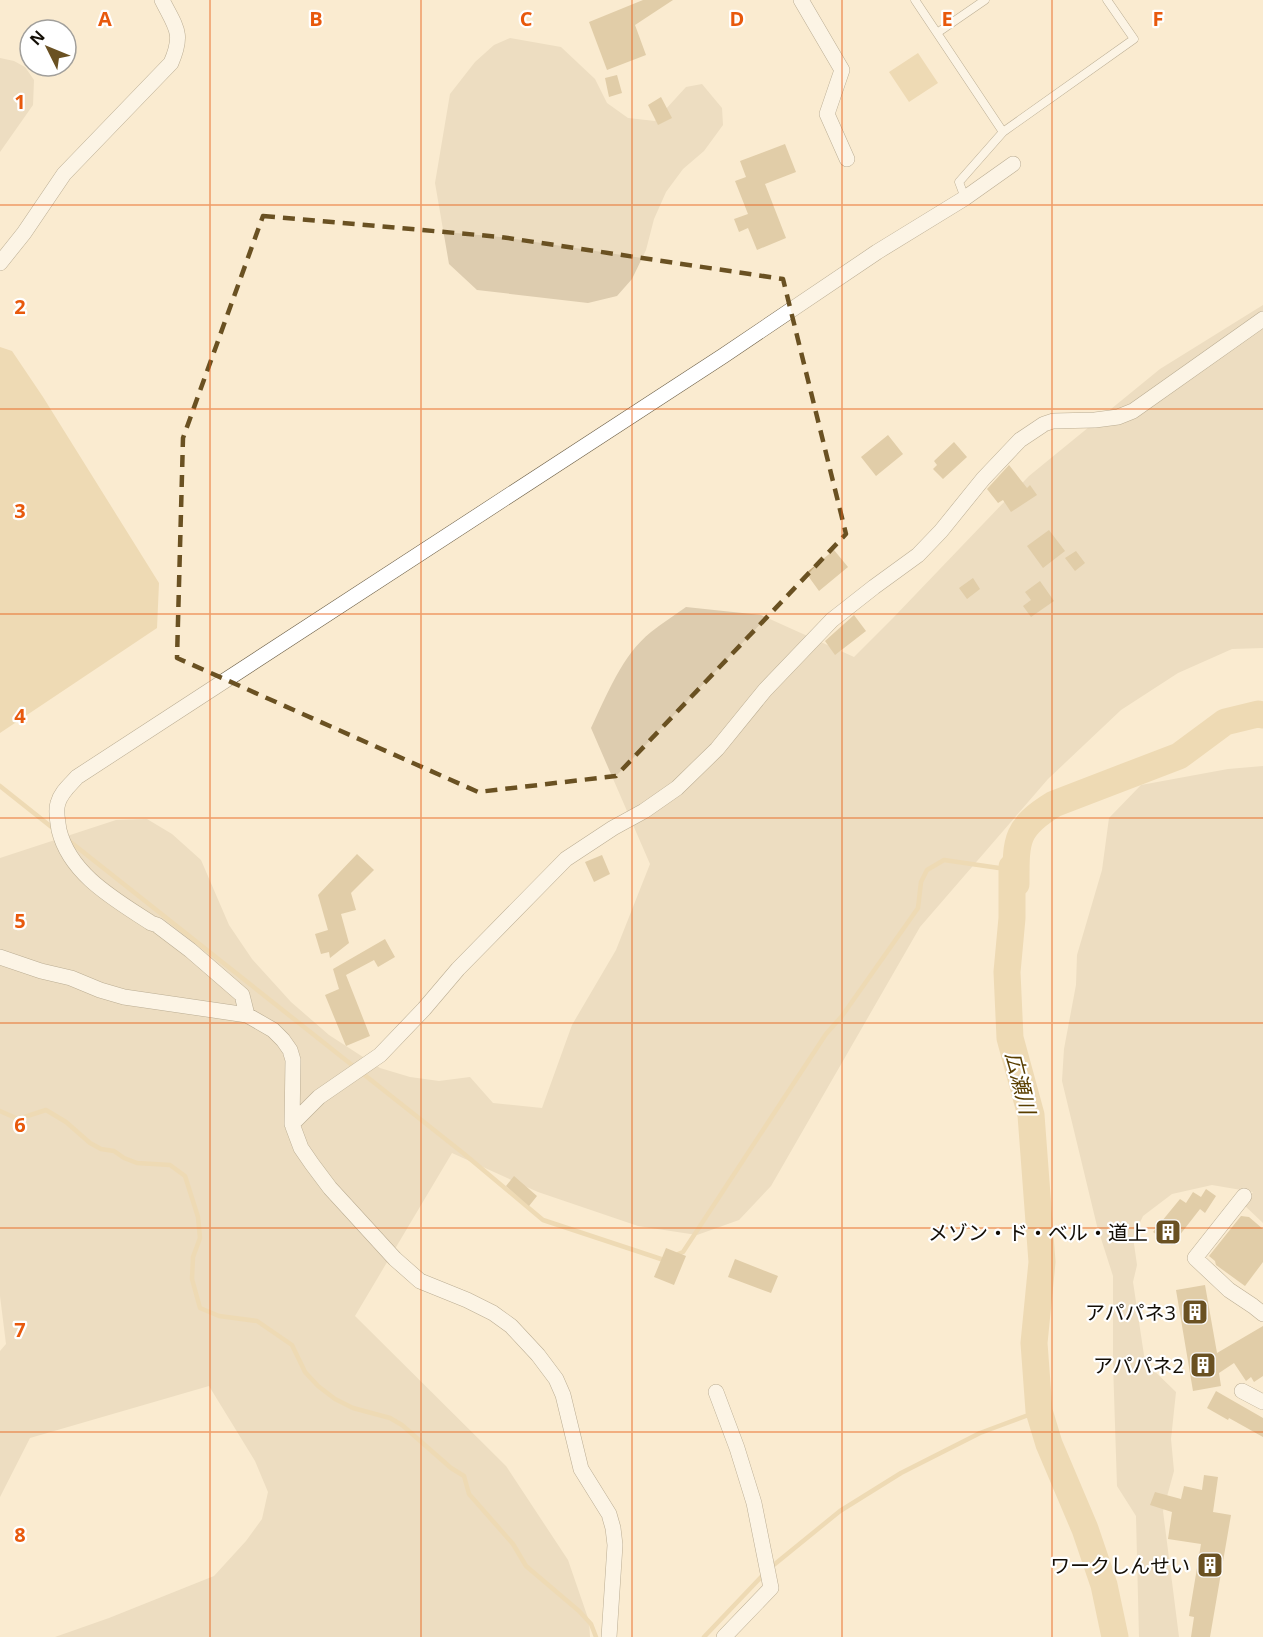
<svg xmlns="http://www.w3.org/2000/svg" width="1263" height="1637" font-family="'Open Sans','Noto Sans JP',sans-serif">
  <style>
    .green { fill: #ddccaf }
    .water { fill: #e0c593 }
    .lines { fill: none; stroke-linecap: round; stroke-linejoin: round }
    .stream { stroke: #e0c593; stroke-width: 4.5 }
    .river { stroke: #e0c593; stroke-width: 27 }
    .building { fill: #c3a878 }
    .service-casing { stroke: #6f624a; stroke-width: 9 }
    .minor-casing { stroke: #6f624a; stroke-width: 16 }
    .service { stroke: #fff; stroke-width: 8 }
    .minor { stroke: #fff; stroke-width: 15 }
    .marked { fill: none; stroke: #6a5122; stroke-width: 4.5; stroke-dasharray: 12 8; stroke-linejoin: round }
    .grid { fill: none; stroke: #e8590c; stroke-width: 1.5; stroke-opacity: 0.55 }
    .labels { text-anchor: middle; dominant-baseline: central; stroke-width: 4.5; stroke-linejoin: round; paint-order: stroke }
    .poi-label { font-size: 20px; fill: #130e06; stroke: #fff; text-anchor: end }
    .water-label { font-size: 21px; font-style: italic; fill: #5a3f00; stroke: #fff }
    .grid-label { font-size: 20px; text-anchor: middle; font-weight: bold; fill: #e8590c; stroke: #fff; stroke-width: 4.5; stroke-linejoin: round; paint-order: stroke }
  </style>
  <rect width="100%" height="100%" fill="#faebd0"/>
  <path class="green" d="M510 38 561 47 595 79 607 103 628 118 655 121 686 87 702 84 722 108 723 125 704 151 683 169 666 192 654 219 646 250 632 279 617 296 588 303 477 290 449 264 435 183 450 94 475 62 494 45Z
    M0 58 14 61 25 67 34 80 33 105 0 152Z
    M1263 305V648L1232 649 1178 673 1121 710 1048 779 920 927 771 1186 739 1220 697 1235 638 1226 538 1192 452 1153 355 1316 506 1466 568 1560 589 1621 590 1637H55L109 1618 214 1576 246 1541 262 1519 268 1492 255 1461 209 1386 30 1438 0 1497V1351L6 1344 0 1296V858L116 820 147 819 172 834 201 860 229 925 252 959 291 1002 329 1035 380 1068 410 1077 439 1081 470 1077 493 1103 542 1108 572 1025 616 950 650 864 591 728C607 695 622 655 651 632 662 623 675 615 686 607L761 615 854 657 893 618 1029 476 1160 369Z
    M1263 766V1223L1243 1204 1253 1192 1212 1185 1172 1194 1143 1216 1133 1237 1137 1265 1133 1282 1145 1362 1176 1392 1171 1439 1174 1471 1163 1511 1179 1637H1139L1136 1516 1117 1486 1113 1363V1276L1097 1226 1062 1081 1064 1049 1076 985 1077 955 1102 870 1109 818 1141 785 1228 769Z"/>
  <path class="water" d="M918 53 938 83 909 102 889 72Z
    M0 347 12 351 43 397 159 583 157 628 0 733Z"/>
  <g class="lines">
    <path class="stream" d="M0 786 54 829
      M68 840 463 1153 543 1220 667 1261
      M0 1111 18 1119 46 1110 66 1122 90 1143 101 1149 114 1151 124 1158 137 1163 170 1165 185 1176 198 1217 200 1238 193 1257 192 1279 200 1308 219 1316 257 1321 292 1345 305 1372 318 1386 335 1399 353 1408 390 1418 402 1425 451 1468 464 1476 469 1494 513 1544 526 1566 579 1611 591 1624 596 1637
      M676 1258 678 1254 683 1252 826 1034 842 1016 918 908 921 882 927 870 944 860 999 868 1012 867
      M770 1568 840 1511 901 1473 980 1433 1039 1411
      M704 1637 764 1574"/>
    <path class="river" d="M1012 867V918L1007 972 1010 1038 1031 1115 1042 1262 1034 1343 1039 1411 1049 1444 1085 1529 1104 1585 1115 1637
      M1016 884C1016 840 1015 828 1054 804L1179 756 1225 722 1258 714 1263 715"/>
  </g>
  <path class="building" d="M643 0H673L635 25 646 55 607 70 589 22Z
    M617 75 622 93 609 97 605 78Z
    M661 97 672 118 658 125 648 105Z
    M785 144 796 172 765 184 786 238 757 250 748 228 739 232 734 219 748 214 735 181 746 177 740 161Z
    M888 435 903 454 876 476 861 457Z
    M954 442 967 457 943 479 933 469 937 465 934 461Z
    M1009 465 1027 488 1030 485 1037 495 1011 512 1003 500 998 503 987 489Z
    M1049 530 1065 551 1043 568 1027 546Z
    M834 550 848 567 819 591 806 573Z
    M1076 551 1085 563 1075 571 1065 558Z
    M973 578 980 589 967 599 959 588Z
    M1040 581 1054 601 1031 617 1023 606 1031 600 1025 592Z
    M854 615 866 631 835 655 825 641Z
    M357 854 374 870 351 893 356 910 341 914 349 943 330 958 329 952 321 954 315 934 328 930 318 895Z
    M602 855 610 874 594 882 585 862Z
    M385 939 395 957 378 967 374 960 346 975 370 1036 346 1046 325 995 339 989 333 969Z
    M514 1176 537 1196 529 1206 506 1186Z
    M1206 1189 1216 1196 1205 1213 1200 1209 1172 1245 1153 1232 1180 1199 1186 1203 1193 1192 1201 1197Z
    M1241 1216 1249 1217 1263 1229V1262L1245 1286 1216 1265 1215 1261 1209 1256Z
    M666 1248 686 1256 674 1285 654 1277Z
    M735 1259 778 1276 771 1293 728 1277Z
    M1205 1285 1217 1353 1263 1326V1376L1254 1382 1251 1377 1246 1381 1234 1363 1219 1373 1221 1386 1193 1391 1176 1290Z
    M1216 1391 1263 1418V1437L1229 1418 1228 1420 1207 1408Z
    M1204 1475 1218 1477 1213 1512 1231 1515 1210 1637H1191L1194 1617 1189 1616 1201 1544 1168 1539 1172 1512 1150 1505 1155 1492 1181 1499 1184 1486 1202 1490Z"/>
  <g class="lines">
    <g class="service-casing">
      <path id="service" d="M915 0 1003 132
        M937 33 985 0
        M965 198 959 182 1003 132 1134 39 1107 0"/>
    </g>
    <g class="minor-casing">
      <path id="minor" d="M801 0 842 70 827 114 847 159
        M0 263 24 233 64 174 171 63C184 33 176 28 162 0
        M0 957 41 971 71 978 100 990 124 997 247 1015 273 1030 283 1040 290 1050 293 1060 292 1124 301 1148 312 1164 330 1188 395 1259 420 1281 467 1300 493 1313 511 1326 538 1355 556 1379 563 1395 581 1469 609 1514 613 1528 615 1545 609 1637
        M247 1015 242 995 190 950 157 925 151 923C116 900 70 875 59 830 58 822 55 811 58 803 61 792 70 785 77 777L723 356 877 252 965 198 1013 164
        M292 1124 319 1097 380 1055 424 1009 458 969 566 859 613 828 644 811 677 788 717 749 765 690 832 620 874 587 918 555 941 531 983 479 1020 440 1044 424 1053 421 1095 420 1118 417 1133 411 1263 319
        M1244 1196 1195 1258 1229 1290 1253 1306 1263 1314
        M1242 1391 1263 1402
        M716 1392 737 1448 754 1503 771 1588 724 1637"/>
    </g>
    <use href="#service" class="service"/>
    <use href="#minor" class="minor"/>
  </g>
  <path d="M0 0H1263V1637H0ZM263 216 501 237 783 279 846 534 616 776 478 792 177 658 183 438Z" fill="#faebd0" fill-opacity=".55" fill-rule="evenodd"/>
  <path class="marked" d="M263 216 501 237 783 279 846 534 616 776 478 792 177 658 183 438Z"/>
  <path class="grid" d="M210 0V1637M421 0V1637M632 0V1637M842 0V1637M1052 0V1637M0 205H1263M0 409H1263M0 614H1263M0 818H1263M0 1023H1263M0 1228H1263M0 1432H1263"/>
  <defs>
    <g id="building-square" transform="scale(1.35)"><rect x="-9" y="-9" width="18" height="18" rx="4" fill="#6a5122" stroke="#fff"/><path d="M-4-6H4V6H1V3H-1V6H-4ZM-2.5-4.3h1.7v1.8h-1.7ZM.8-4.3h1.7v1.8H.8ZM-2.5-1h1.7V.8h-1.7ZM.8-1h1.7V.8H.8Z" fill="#fff"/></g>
  </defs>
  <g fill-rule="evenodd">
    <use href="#building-square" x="1168" y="1232"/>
    <use href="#building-square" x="1195" y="1312"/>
    <use href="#building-square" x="1203" y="1365"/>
    <use href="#building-square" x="1210" y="1565"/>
  </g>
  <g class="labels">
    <g class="poi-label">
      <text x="1148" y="1232">メゾン・ド・ベル・道上</text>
      <text x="1176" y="1312">アパパネ3</text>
      <text x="1184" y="1365">アパパネ2</text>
      <text x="1190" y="1565">ワークしんせい</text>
    </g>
    <g class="water-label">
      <text transform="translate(1021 1083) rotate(76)">広瀬川</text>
    </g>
  </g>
  <g class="grid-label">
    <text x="105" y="26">A</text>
    <text x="316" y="26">B</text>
    <text x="526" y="26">C</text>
    <text x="737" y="26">D</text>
    <text x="947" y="26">E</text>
    <text x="1158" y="26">F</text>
    <text x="20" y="109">1</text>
    <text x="20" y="314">2</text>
    <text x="20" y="518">3</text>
    <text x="20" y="723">4</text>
    <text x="20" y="928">5</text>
    <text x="20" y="1132">6</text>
    <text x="20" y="1337">7</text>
    <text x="20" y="1542">8</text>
  </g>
  <g transform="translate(48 48) rotate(313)"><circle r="28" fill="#ffffff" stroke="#a19f9b" stroke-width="1.5"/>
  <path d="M0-4.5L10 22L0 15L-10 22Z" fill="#6a5122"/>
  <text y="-9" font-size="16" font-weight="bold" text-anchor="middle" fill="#130e06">N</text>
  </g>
</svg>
